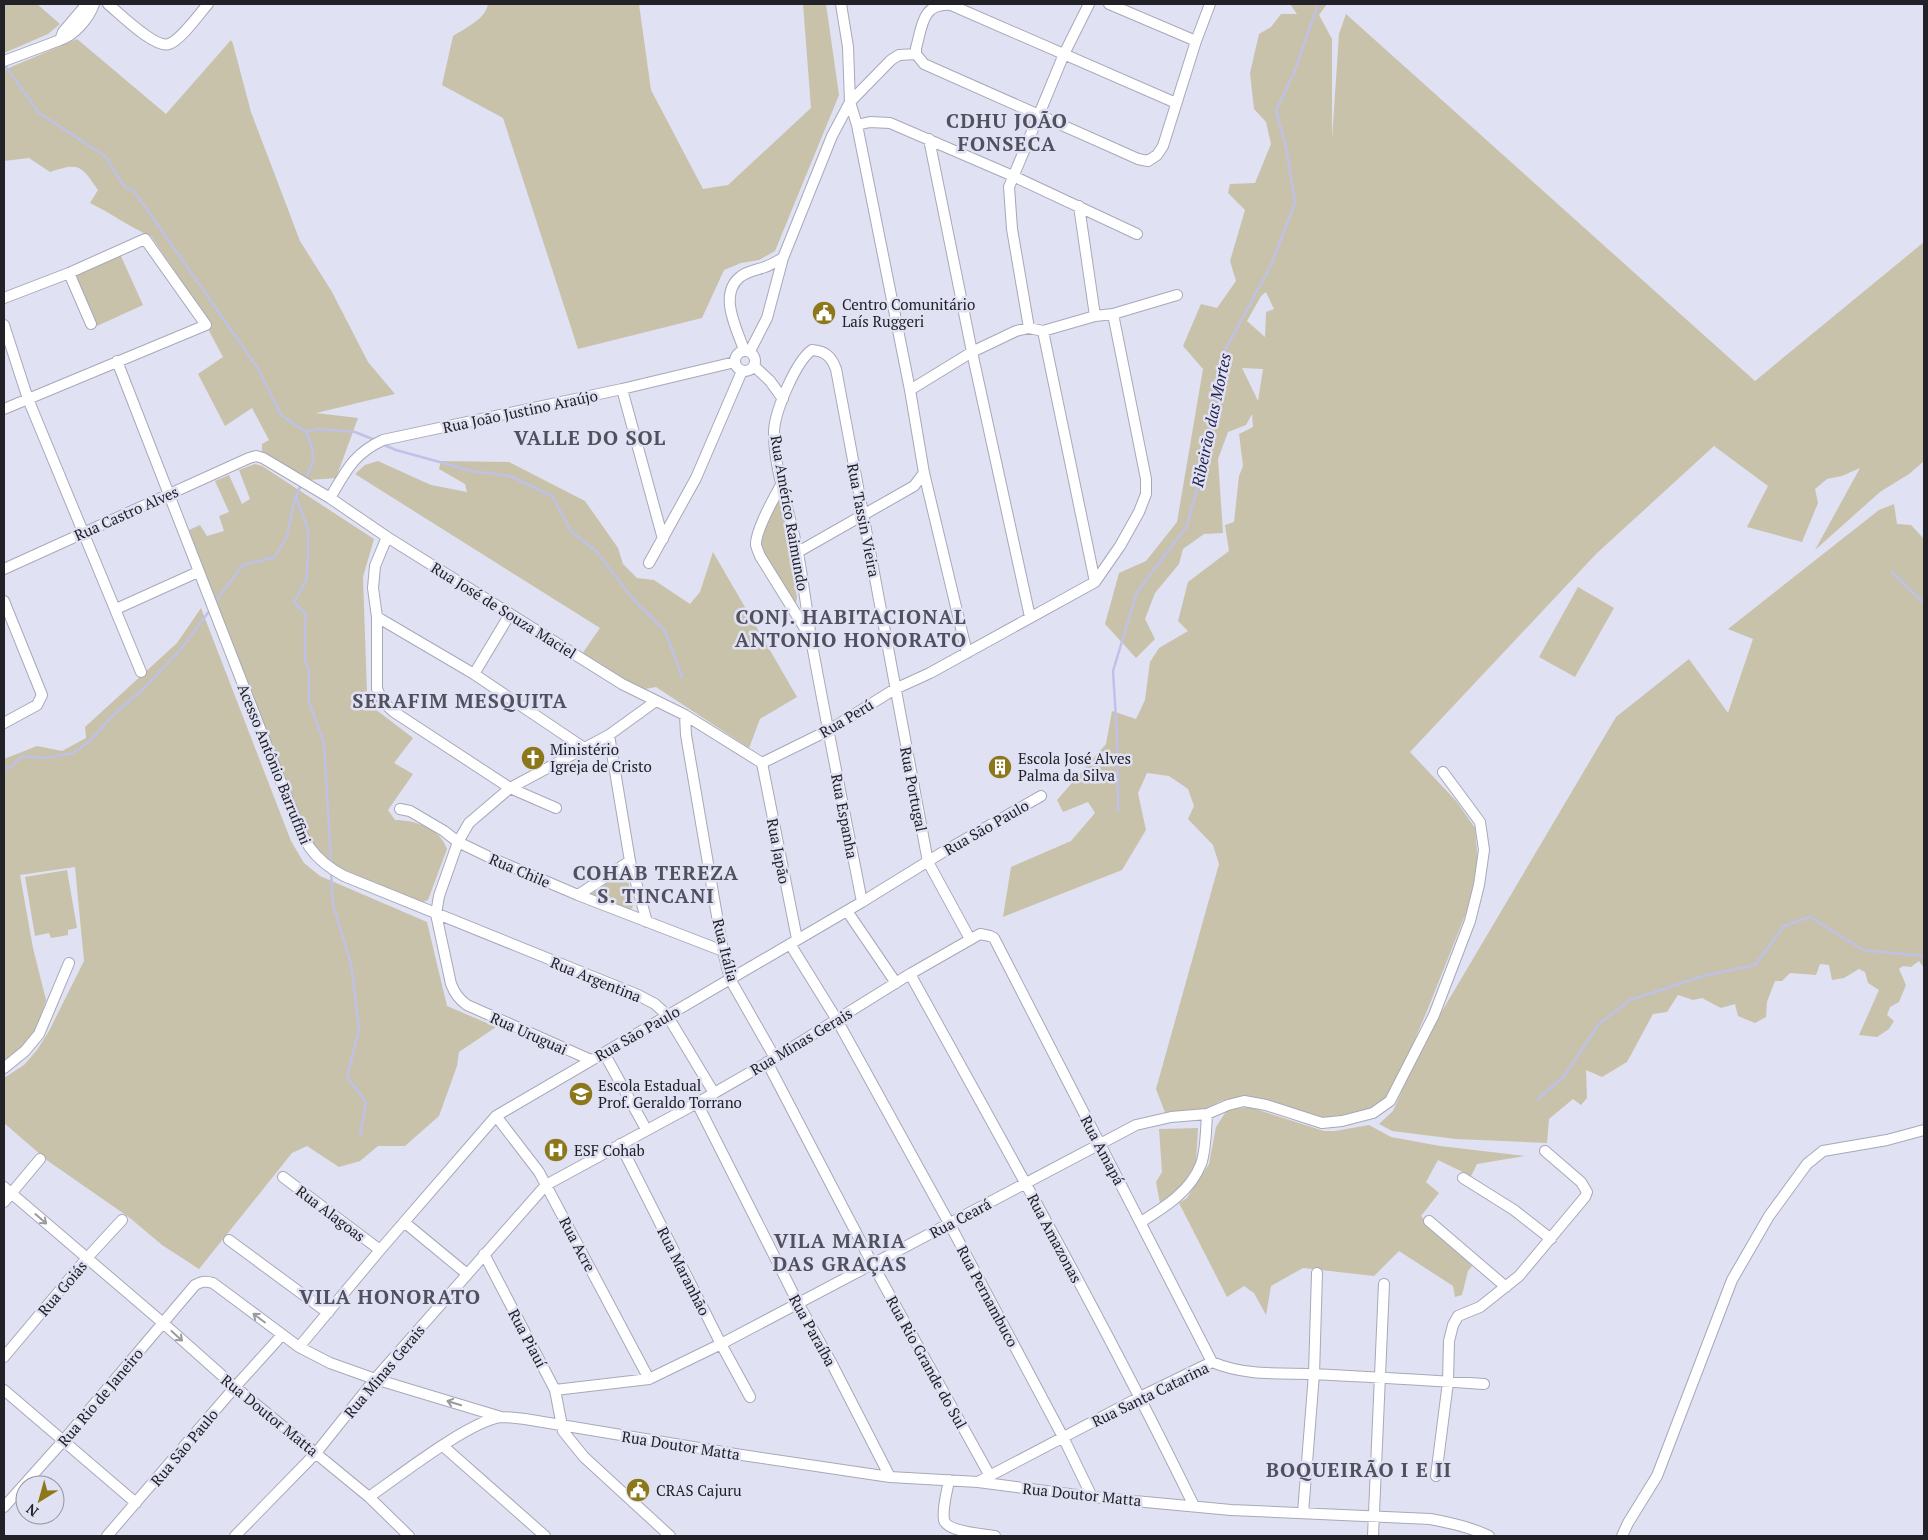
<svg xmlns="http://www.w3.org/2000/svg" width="1928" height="1540" font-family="'PT Serif',serif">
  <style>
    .green { fill: #c8c2ab; fill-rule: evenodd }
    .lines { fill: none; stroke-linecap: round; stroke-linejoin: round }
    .stream { stroke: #c0c1e6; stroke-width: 2.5 }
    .minor-casing { stroke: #a7a8b9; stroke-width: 12 }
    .minor { stroke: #fff; stroke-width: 10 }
    .oneway { stroke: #9b9b9e }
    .labels { text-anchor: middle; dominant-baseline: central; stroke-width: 5; stroke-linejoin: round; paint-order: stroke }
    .poi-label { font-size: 15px; fill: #212127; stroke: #e0e1f3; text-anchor: start }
    .street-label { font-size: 15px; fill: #212127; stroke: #e0e1f3 }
    .water-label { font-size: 16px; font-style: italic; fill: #26224f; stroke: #e0e1f3 }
    .district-label { font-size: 20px; font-weight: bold; letter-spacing: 1px; fill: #50505f; stroke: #e0e1f3 }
  </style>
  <rect width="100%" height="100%" fill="#e0e1f3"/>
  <path class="green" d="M4 4H37L60 24 48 34 4 53Z
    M488 4H639L651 90 703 189 728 185 811 108 803 4H826L839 95 775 251 759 260 741 263 724 270 702 318 578 349 503 118 442 85 453 36C465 28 485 20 488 4Z
    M1290 4H1327L1319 15 1332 39V139L1339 34 1346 14 1755 381 1924 242V461L1909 474 1880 492 1815 550 1860 468 1842 476 1827 479 1815 489 1818 503 1802 542 1747 527 1768 486 1714 446 1596 554 1410 752 1457 802 1475 828 1478 863 1468 908 1427 1011 1393 1090 1384 1101 1370 1110 1325 1123 1251 1098 1223 1100 1198 1112 1166 1115 1156 1089 1219 864 1213 845 1188 819 1194 806 1188 789 1169 776 1147 773 1138 793 1146 830 1122 870 1003 917 1011 867 1071 841 1095 813 1088 802 1063 812 1057 800 1106 744 1112 711 1136 719 1145 700 1150 662 1159 648 1188 631 1178 621 1188 582 1229 551 1225 525 1234 522 1239 476 1243 466 1239 434 1253 427 1252 414 1246 425 1228 432 1218 459 1223 533 1204 534 1183 549 1179 564 1155 593 1145 619 1155 639 1136 658 1105 624 1119 573 1146 561 1177 522 1203 369 1183 346 1201 304 1217 308 1236 281 1230 261 1245 210 1228 193 1230 184 1255 183 1271 144 1266 122 1254 109 1250 73 1259 34 1271 27 1281 14H1297ZM1266 292 1274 309 1266 312 1265 337 1247 321 1261 296ZM1242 368 1263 369 1258 401Z
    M77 39 166 114 231 40 233 44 251 112 300 241 332 292 368 362 395 394 316 413 358 418 336 478 310 480 262 452V444L269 440 252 408 225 426 198 374 223 357 209 331 212 326 151 236C129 227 111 213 90 203L98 190C81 165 79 162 50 172L29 158 4 161V70Z
    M120 254 143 305 97 326 75 275Z
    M378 461 431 485 467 492 465 484 439 469 441 461 509 462 585 501 618 548 623 564 637 578 654 580 690 604 700 592 713 552 797 697 760 719 749 748 656 687 640 690 582 654 600 628 355 474 365 465Z
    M255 464 262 466 374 539 363 577 367 694 375 709 413 738 394 763 413 774 388 810 395 820C415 820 440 828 447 849L428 900 421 903 336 866 320 854 307 838 189 530 200 525 207 536 224 531 219 516 229 512 215 481 229 475 242 504 250 499 239 470Z
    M779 501 781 503 797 598 796 602 793 603 760 550 759 542 776 504Z
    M1894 504 1897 524 1911 525 1924 539V968L1919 961 1911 967 1903 966 1899 969 1906 985 1899 1002 1890 1007 1887 1015 1894 1021 1889 1029 1877 1037 1859 1035 1879 990 1868 983 1865 972 1859 969 1844 978 1832 980 1829 965 1820 964 1816 975 1790 973 1782 981H1775L1767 1002 1766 1017 1755 1023 1738 1016 1735 1004 1721 1008 1702 998 1693 1000 1678 995 1667 1012 1653 1014 1627 1062 1602 1077 1586 1070 1587 1098 1581 1105 1573 1099 1549 1119 1547 1143 1456 1139 1392 1131 1379 1124 1393 1111 1422 1045 1616 717 1689 659 1728 713 1753 639 1728 629 1879 510Z
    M1578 587 1614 608 1575 677 1539 657Z
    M201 608 291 841 304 863 320 876 427 922 447 1006 496 1027 459 1052 457 1066 439 1116 405 1146H378L360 1161 339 1167 307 1146 292 1153 199 1269 162 1245 130 1218 48 1161 4 1123V1078L24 1065 37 1050 49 1031 84 961 75 867 20 875 33 948 46 1000 38 1025 27 1044 4 1064V759L37 746 62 751 86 738 85 727 177 643Z
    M67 870 77 928 68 930V935L51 938 49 933 35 936 25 877Z
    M626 870 633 906 631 909 627 911 588 896Z
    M1249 1107 1324 1131H1335L1369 1125 1391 1137 1440 1146 1525 1156 1477 1164 1471 1176 1438 1160 1426 1182 1439 1193 1421 1216 1472 1266 1468 1271 1462 1295 1455 1297 1453 1286 1399 1251 1374 1276 1303 1268 1271 1286 1266 1315 1254 1293 1244 1286 1227 1297 1179 1203 1187 1198 1209 1164 1216 1127 1227 1110Z
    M1198 1128 1196 1163 1178 1191 1160 1203 1156 1182 1162 1172 1159 1129Z"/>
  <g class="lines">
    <path class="stream" d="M4 64 39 113 105 156 124 186 134 191 257 367 281 415 306 432 312 447 313 463 304 480
      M306 432 318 429 355 432 375 440
      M382 444 396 450 472 471 510 476 552 496 571 531 597 552 632 598 665 631 682 677
      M301 485 296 496 308 529V557L306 581 294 602 305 613V660L309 671V702L324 743 331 863
      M1892 572 1924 603
      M214 603 243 565 275 557 287 536 295 498
      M4 768H10L22 756 46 758 73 753 90 741 112 716 144 688 181 649 210 610
      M1118 811 1117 735 1113 671 1137 592 1187 526 1209 443 1223 354 1271 265 1295 203 1286 147 1276 110 1294 73 1318 4
      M331 871 333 905 351 964 359 1029 347 1077 366 1102 360 1136
      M1538 1099 1564 1076 1599 1024 1630 1000 1703 976 1755 965 1784 926 1810 917 1863 950 1924 956"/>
    <g class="minor-casing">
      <path id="minor" d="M108 4C119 13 155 49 169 44 181 40 199 14 208 4
        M841 4 848 47 850 102 857 125 910 390 924 473 967 653
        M1109 4 1196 41
        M60 40C75 35 89 18 94 4
        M4 61 60 40 63 32 86 5 90 4
        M1176 103 951 5C922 2 922 27 916 48V54L924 64 1109 146 1138 159 1148 161 1157 155 1163 146 1196 41 1210 4
        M857 125 870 122 890 123 1013 176 1137 234
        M929 139 972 352 1030 617
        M1079 206 1095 316
        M69 273 91 324
        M4 298 69 273 145 239 206 325 4 409
        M4 325 28 399 141 672
        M1029 328 1012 229 1009 187 1064 54 1089 4
        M744 350C737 329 718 295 740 277 747 271 757 270 765 267 771 265 777 261 783 258L832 136 850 102 891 60 899 55 916 54
        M735 361a10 10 0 1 1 20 0a10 10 0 1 1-20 0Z
        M750 351 767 318 783 258
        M117 361 286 795C302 834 305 855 344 876L638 995 655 1004 667 1015 714 1093
        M754 366 770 381 783 399
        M622 389 663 539
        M910 390 972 352 1016 331 1029 328 1043 331 1095 316 1113 314 1177 295
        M782 483C775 496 755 531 756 545 757 549 759 553 760 556L809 635
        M330 498C346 471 353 454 383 440L622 389 735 362
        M387 537 375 566 373 588 377 617V689L383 702 394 712 510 788 556 808
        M798 552 914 486 924 473
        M649 563 696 478 742 371
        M4 569 249 458 256 456 263 458 330 498 387 537 622 684 685 715 762 763
        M1095 582 1120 546 1139 512 1146 494V479L1113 314
        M4 601 42 695 37 705 4 723
        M116 609 198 572
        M377 617 474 674 584 748
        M474 674 510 614
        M685 715 686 735 723 951 730 979 775 1058
        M609 735 630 861 647 922
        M762 763 829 730 895 689 930 673 1095 582 1043 331
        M762 763 797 939
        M400 809 410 811 444 831 458 842 489 857 578 895 723 951
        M578 895 630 861
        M862 902C845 814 827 727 811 639 807 610 803 581 798 553 791 516 773 467 774 431 775 411 796 361 812 350 825 351 831 356 836 369L928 862 970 939
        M847 911 896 983
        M790 944 837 1020 949 1223 1063 1437 1092 1497
        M910 974C1007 1150 1106 1325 1194 1506
        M604 1053 646 1129
        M591 1060 467 1005C459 999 455 994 451 984L436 914 439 896 458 842 469 823 510 788 609 735 656 701
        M767 1062 873 1265 990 1476
        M4 1068 25 1051 39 1034 69 963
        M697 1103 798 1303 832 1364 890 1477
        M496 1116 539 1172 649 1379
        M620 1144 721 1344 750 1397
        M283 1177 380 1250
        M1463 1178 1514 1210 1551 1239
        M4 1187 163 1323 235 1387 369 1497C398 1477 469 1421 501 1417 509 1417 517 1418 525 1419L735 1454 890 1477 978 1482 1092 1497 1231 1510 1430 1519C1451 1523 1470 1527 1489 1536
        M4 1202 40 1159
        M1429 1221 1506 1287
        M404 1222 467 1274
        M1141 1222C1165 1207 1190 1192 1201 1164 1206 1151 1206 1128 1207 1114
        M229 1240 328 1313
        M484 1254 555 1390 563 1431 584 1457 670 1536
        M299 1347 380 1250 496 1116 862 902 943 852 1041 796
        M4 1357 87 1258 122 1220
        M4 1390 136 1503
        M555 1390 649 1379 721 1344 1136 1125 1171 1117 1207 1114 1228 1105 1244 1101 1266 1105 1322 1123 1342 1121 1373 1113 1390 1101 1434 1015 1470 921 1479 885 1484 850 1480 822 1443 772
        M443 1446 545 1536
        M1436 1476 1448 1382 1449 1341 1453 1325 1458 1316 1480 1307 1519 1276 1585 1197 1587 1192 1581 1182 1545 1151
        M949 1480C947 1492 942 1508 944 1520 947 1532 983 1534 995 1536
        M978 1482 1140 1397 1212 1362C1245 1376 1279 1373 1313 1374 1370 1377 1427 1380 1484 1384
        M369 1497 409 1536
        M4 1507 63 1441 195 1285C202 1281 206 1281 213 1283L299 1347 330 1363 375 1379 501 1417
        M1303 1513 1314 1374 1317 1273
        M107 1536 235 1387 282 1335
        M235 1536 316 1453 375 1379 546 1185 697 1103 775 1058 910 974 980 934 990 936 994 938 1212 1362
        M1373 1536 1384 1284
        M1622 1536 1628 1523 1657 1476 1732 1280 1769 1216 1807 1164 1823 1151 1887 1140 1924 1130"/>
    </g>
    <use href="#minor" class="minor"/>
  </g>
  <defs><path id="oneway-shaft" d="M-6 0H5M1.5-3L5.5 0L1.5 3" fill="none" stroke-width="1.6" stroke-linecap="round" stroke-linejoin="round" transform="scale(1.25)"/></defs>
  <g class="oneway">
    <use href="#oneway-shaft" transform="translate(41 1219) rotate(41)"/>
    <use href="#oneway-shaft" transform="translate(259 1318) rotate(-143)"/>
    <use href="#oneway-shaft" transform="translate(177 1336) rotate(42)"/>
    <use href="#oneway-shaft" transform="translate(454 1403) rotate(-163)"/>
  </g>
  <defs>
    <g id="civic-disc" transform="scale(1.25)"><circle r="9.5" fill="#8c771b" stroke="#e0e1f3"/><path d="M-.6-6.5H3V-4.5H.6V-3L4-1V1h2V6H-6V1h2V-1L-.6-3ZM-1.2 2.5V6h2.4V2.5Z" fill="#fff"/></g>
    <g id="church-disc" transform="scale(1.25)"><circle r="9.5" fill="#8c771b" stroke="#e0e1f3"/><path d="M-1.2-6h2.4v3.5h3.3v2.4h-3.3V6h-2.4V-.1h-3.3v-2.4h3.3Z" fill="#fff"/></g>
    <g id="building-disc" transform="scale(1.25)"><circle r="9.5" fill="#8c771b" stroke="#e0e1f3"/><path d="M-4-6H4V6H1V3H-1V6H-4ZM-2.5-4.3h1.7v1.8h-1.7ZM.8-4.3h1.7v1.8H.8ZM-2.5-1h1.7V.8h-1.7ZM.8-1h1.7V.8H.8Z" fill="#fff"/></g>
    <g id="school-disc" transform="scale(1.25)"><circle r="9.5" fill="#8c771b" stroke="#e0e1f3"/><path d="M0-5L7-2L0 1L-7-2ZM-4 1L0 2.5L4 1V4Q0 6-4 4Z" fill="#fff"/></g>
    <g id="hospital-disc" transform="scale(1.25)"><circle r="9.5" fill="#8c771b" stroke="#e0e1f3"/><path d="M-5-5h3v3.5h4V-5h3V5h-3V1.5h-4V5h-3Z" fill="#fff"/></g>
  </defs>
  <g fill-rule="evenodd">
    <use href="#civic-disc" x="824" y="313"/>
    <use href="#church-disc" x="533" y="758"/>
    <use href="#building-disc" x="1000" y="767"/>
    <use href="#school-disc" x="581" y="1094"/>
    <use href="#hospital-disc" x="556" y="1150"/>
    <use href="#civic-disc" x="638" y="1490"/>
  </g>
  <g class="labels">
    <g class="poi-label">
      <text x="842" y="304">Centro Comunitário<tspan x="842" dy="17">Laís Ruggeri</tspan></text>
      <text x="550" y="749">Ministério<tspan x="550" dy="17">Igreja de Cristo</tspan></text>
      <text x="1018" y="758">Escola José Alves<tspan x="1018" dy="17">Palma da Silva</tspan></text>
      <text x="598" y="1085">Escola Estadual<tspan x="598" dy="17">Prof. Geraldo Torrano</tspan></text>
      <text x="574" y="1150">ESF Cohab</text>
      <text x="656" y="1490">CRAS Cajuru</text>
    </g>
    <g class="street-label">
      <text transform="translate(520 411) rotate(-12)">Rua João Justino Araújo</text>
      <text transform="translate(126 513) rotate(-24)">Rua Castro Alves</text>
      <text transform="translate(790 513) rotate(80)">Rua Américo Raimundo</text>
      <text transform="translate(864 520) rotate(79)">Rua Tassin Vieira</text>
      <text transform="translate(504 610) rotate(32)">Rua José de Souza Maciel</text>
      <text transform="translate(846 718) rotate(-31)">Rua Perú</text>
      <text transform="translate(275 764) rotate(68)">Acesso Antônio Barruffini</text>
      <text transform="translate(914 789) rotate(79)">Rua Portugal</text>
      <text transform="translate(845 816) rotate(79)">Rua Espanha</text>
      <text transform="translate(986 827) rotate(-30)">Rua São Paulo</text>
      <text transform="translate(779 851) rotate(79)">Rua Japão</text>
      <text transform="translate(520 870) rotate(23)">Rua Chile</text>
      <text transform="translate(726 950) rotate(76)">Rua Itália</text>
      <text transform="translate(596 979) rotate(22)">Rua Argentina</text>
      <text transform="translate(529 1033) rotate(24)">Rua Uruguai</text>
      <text transform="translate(637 1033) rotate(-30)">Rua São Paulo</text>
      <text transform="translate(801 1041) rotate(-31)">Rua Minas Gerais</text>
      <text transform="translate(1103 1150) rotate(62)">Rua Amapá</text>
      <text transform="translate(331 1213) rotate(37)">Rua Alagoas</text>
      <text transform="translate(960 1218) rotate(-28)">Rua Ceará</text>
      <text transform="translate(1055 1238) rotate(62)">Rua Amazonas</text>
      <text transform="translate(578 1244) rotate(62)">Rua Acre</text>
      <text transform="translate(684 1271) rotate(63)">Rua Maranhão</text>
      <text transform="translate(62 1288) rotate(-50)">Rua Goiás</text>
      <text transform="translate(988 1296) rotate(62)">Rua Pernambuco</text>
      <text transform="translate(813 1330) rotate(61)">Rua Paraíba</text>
      <text transform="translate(528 1338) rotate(62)">Rua Piauí</text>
      <text transform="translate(927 1362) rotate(61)">Rua Rio Grande do Sul</text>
      <text transform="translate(384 1371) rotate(-50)">Rua Minas Gerais</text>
      <text transform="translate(1150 1394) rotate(-26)">Rua Santa Catarina</text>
      <text transform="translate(100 1397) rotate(-50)">Rua Rio de Janeiro</text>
      <text transform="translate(270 1415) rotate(39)">Rua Doutor Matta</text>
      <text transform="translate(681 1445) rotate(9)">Rua Doutor Matta</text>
      <text transform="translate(184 1447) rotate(-50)">Rua São Paulo</text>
      <text transform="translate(1082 1494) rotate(6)">Rua Doutor Matta</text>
    </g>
    <g class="water-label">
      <text transform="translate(1211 420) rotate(-78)">Ribeirão das Mortes</text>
    </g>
    <g class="district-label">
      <text x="1007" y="120">CDHU JOÃO<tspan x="1007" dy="23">FONSECA</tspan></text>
      <text x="590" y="437">VALLE DO SOL</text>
      <text x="851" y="616">CONJ. HABITACIONAL<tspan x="851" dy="23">ANTONIO HONORATO</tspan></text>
      <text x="460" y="700">SERAFIM MESQUITA</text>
      <text x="656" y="872">COHAB TEREZA<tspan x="656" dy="23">S. TINCANI</tspan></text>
      <text x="840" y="1240">VILA MARIA<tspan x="840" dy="23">DAS GRAÇAS</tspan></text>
      <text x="390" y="1296">VILA HONORATO</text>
      <text x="1359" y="1469">BOQUEIRÃO I E II</text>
    </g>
  </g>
  <rect width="1928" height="1540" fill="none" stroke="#212127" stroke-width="10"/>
  <g transform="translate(40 1500) rotate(217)"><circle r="24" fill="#e0e1f3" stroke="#9494a1"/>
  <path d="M0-4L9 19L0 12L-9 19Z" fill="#8c771b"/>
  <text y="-8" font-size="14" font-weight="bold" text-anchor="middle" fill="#212127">N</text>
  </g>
</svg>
